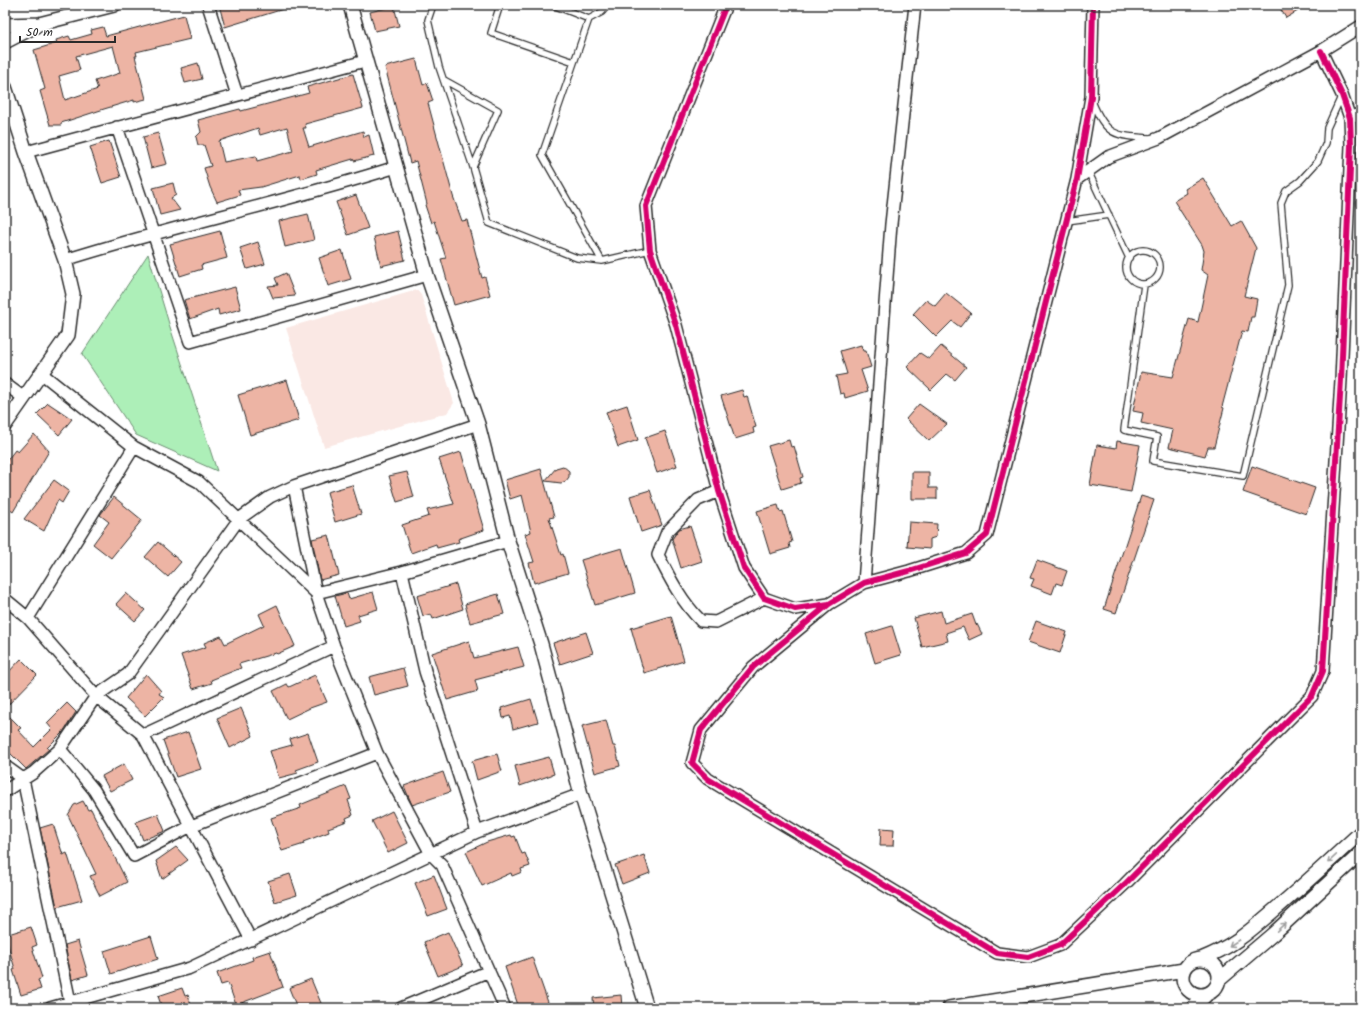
<svg xmlns="http://www.w3.org/2000/svg" width="1366" height="1013" font-family="Kalam,sans-serif">
  <style>
    .built { fill: #fae8e4 }
    .green { fill: #adefb8; stroke: #6c8d72 }
    .building { fill: #edb4a4; stroke: #2b2b2b; fill-rule: evenodd }
    .lines { fill: none; stroke-linecap: round; stroke-linejoin: round }
    .service-casing { stroke: #2b2b2b; stroke-width: 8 }
    .minor-casing { stroke: #2b2b2b; stroke-width: 14 }
    .tertiary-casing { stroke: #2b2b2b; stroke-width: 16 }
    .service { stroke: #fff; stroke-width: 5.5 }
    .minor { stroke: #fff; stroke-width: 11 }
    .tertiary { stroke: #fff; stroke-width: 13 }
    .cycleway-casing { stroke: #fff; stroke-width: 8 }
    .cycleway { stroke: #d6006c; stroke-width: 6 }
    .oneway { stroke: #a0a0a0 }
  </style>
  <rect width="100%" height="100%" fill="#fff"/>
  <filter id="ink" filterUnits="userSpaceOnUse"><feTurbulence type="fractalNoise" baseFrequency=".025" numOctaves="2"/><feDisplacementMap in="SourceGraphic" scale="8" xChannelSelector="R" yChannelSelector="G"/><feConvolveMatrix kernelMatrix="1 2 1 2 8 2 1 2 1" color-interpolation-filters="sRGB"/></filter>
  <g filter="url(#ink)">
    <path class="built" d="M417 290 421 295 454 403 447 413 324 447 286 328Z"/>
    <path class="green" d="M148 254 170 327 217 471 136 435 82 354Z"/>
    <path class="building" d="M219 5H290V7L225 27Z
      M1278 5H1308L1286 18Z
      M394 6 399 26 375 31 370 12Z
      M184 15 190 39 136 52 137 56H135L146 99 134 102V100L104 109 61 123V125H50L40 91 45 89 34 50 57 43 56 40 69 36 71 40 92 34 91 30 103 27 106 36ZM113 46 120 73 95 81 98 89 65 100 59 76 80 70 76 56Z
      M416 59 423 85 427 83 433 101 428 103 453 196 462 221 467 220 482 278 485 277 490 295 454 305 441 259 446 258 434 221 431 223 425 205 427 204 416 161 410 163 385 67Z
      M198 63 202 79 185 83 181 68Z
      M353 74 363 108 305 124 306 128H303L309 147 363 131 364 137 369 135 374 156 354 161 353 159 316 170 317 174 301 179 300 175 261 187 238 190 240 195 217 202 210 187 204 168 211 166 204 145H198L196 137 201 132 198 120 240 109 241 111 309 93 307 87ZM287 127 293 151 257 161 256 156 224 162 219 141 258 128 260 135Z
      M158 133 167 164 151 168 143 137Z
      M109 141 121 177 102 183 90 147Z
      M1203 178 1232 226 1241 221 1256 248 1244 296 1257 299 1254 317H1251L1248 332 1242 331 1222 407 1224 408 1214 447H1208L1205 456 1169 447 1173 430 1141 423 1143 413 1133 411 1141 372 1173 377 1189 319 1198 322 1208 275 1201 270 1204 251 1202 245 1174 201 1187 193 1185 189Z
      M173 183 176 195 171 198 180 210 160 215 153 188Z
      M356 195 368 228 348 235 336 202Z
      M308 214 314 240 285 247 279 221Z
      M220 231 227 258 201 265 202 269 180 276 170 244Z
      M398 231 405 260 381 266 374 237Z
      M258 242 265 264 247 269 240 248Z
      M342 250 351 279 328 286 319 258Z
      M286 273 295 296 273 298 268 286 278 285 275 278Z
      M235 287 241 309 219 315 218 309 190 319 184 300Z
      M946 293 971 313 960 327 952 321 936 337 913 314 926 300 935 306Z
      M861 345 863 351H866L871 367 861 370 868 391 845 398 844 393 840 394 836 376 847 374 840 351Z
      M941 346 966 367 955 380 947 374 931 390 907 367 920 353 929 359Z
      M287 380 299 420 250 435 238 395Z
      M742 390 744 397 747 396 756 427 753 428 754 433 735 439 721 396Z
      M48 403 72 419 59 435 37 414Z
      M919 404 947 424 929 441 906 419Z
      M627 405 638 440 618 447 606 412Z
      M665 431 677 466 657 473 645 438Z
      M34 434 49 451 13 512 5 506V463L15 450 18 452Z
      M789 440 791 447 794 446 803 477 800 478 801 483 782 489 768 446Z
      M1117 441 1140 445 1131 492 1090 485 1097 445 1116 448Z
      M461 452 484 530 458 539 459 542 437 548 436 544 411 553 402 525 429 516 427 510 454 504 439 459Z
      M563 466 569 471V477L566 481 561 483 545 481 556 468Z
      M1252 466 1315 488 1306 514 1243 492Z
      M541 469 554 517 549 518 561 555 563 554 568 573 534 583 529 563 534 562 525 534 531 532 522 495 510 499 505 480Z
      M407 472 414 497 397 502 389 476Z
      M912 472H929V488H937V499H912Z
      M54 480 69 491 62 503 58 500 44 531 24 519Z
      M352 485 361 514 335 522 327 492Z
      M650 490 662 525 641 532 630 496Z
      M1141 496 1154 500 1116 613 1104 609Z
      M114 497 142 520 111 558 93 544 109 522 100 515Z
      M778 505 780 512 783 511 792 542 789 543 790 548 770 554 757 511Z
      M909 522 937 524 936 537 930 539V549L907 547Z
      M690 526 702 561 681 568 672 539 679 529Z
      M329 535 339 575 320 580 312 539Z
      M158 542 181 562 168 577 145 557Z
      M622 548 635 593 595 605 581 560Z
      M1037 560 1067 571 1062 585 1056 583 1052 594 1031 586 1034 579 1030 578Z
      M456 584 463 609 433 619 431 614 423 616 417 596Z
      M373 592 378 609 358 615 360 621 344 626 335 596 347 593 349 599Z
      M126 593 145 610 135 621 116 604Z
      M498 594 504 614 470 623 465 604Z
      M277 605 295 646 277 654 276 653 239 664 241 668 211 680 212 683 193 689 181 655 206 647 204 643 221 636 225 644 264 625 259 614Z
      M941 611 944 623 972 614 976 625 977 624 982 634 969 640 963 627 946 633 948 641 922 647 914 618Z
      M671 616 684 661 644 673 631 628Z
      M1036 621 1067 632 1060 653 1028 642Z
      M892 626 901 655 875 663 866 634Z
      M586 632 593 653 560 664 553 643Z
      M469 641 474 658 518 647 524 667 475 680 478 691 447 700 432 653Z
      M21 659 37 675 5 708V676Z
      M403 668 408 686 374 695 369 677Z
      M146 674 161 691 159 694 164 697 145 716 126 698Z
      M315 675 327 702 310 708 287 719 273 691 287 684 289 687Z
      M531 699 538 722 513 729 510 716 503 718 501 708Z
      M67 703 76 712 63 732 47 748 49 749 26 769 5 748V712L21 728 18 730 34 747 52 729 47 723Z
      M241 708 253 736 230 748 217 718Z
      M606 720 613 746H615L620 766 595 773 582 726Z
      M188 732 201 769 176 777 163 740Z
      M308 733 318 762 296 770 298 773 279 778 270 751 292 745 290 739Z
      M497 754 502 771 477 780 472 761Z
      M549 757 554 774 520 786 515 766Z
      M124 764 132 780 110 791 102 776Z
      M443 772 450 792 412 805 404 786Z
      M346 786 351 799 348 800 353 815 346 818 347 821 328 828 329 832 303 842 304 844 282 851 271 818 301 808 300 805Z
      M83 801 88 810 91 809 127 882 100 896 90 876 96 874 68 815 74 805Z
      M392 811 408 843 388 853 372 821Z
      M158 814 165 831 143 840 136 822Z
      M53 824 63 855 67 853 82 900 57 907 40 828Z
      M881 828 894 829 893 846H880Z
      M511 835 512 837 515 836 522 854 525 853 530 866 521 869 522 872 512 876 511 873 482 886 466 852 487 842Z
      M176 847 188 860 162 879 156 861Z
      M644 855 650 873 622 884 615 865Z
      M290 874 297 895 275 902 268 881Z
      M434 875 447 909 428 916 415 883Z
      M31 927 37 945 32 947 42 978 38 980 41 989 21 995 13 970 15 969 5 935Z
      M448 932 463 966 438 976 424 942Z
      M151 936 158 959 111 974 104 951Z
      M78 941 88 975 72 980 65 945Z
      M270 951 283 987 236 1005 228 983 221 985 217 973 253 960 252 957Z
      M532 957 550 1008H519L505 967Z
      M311 979 323 1008H297L289 988Z
      M182 988 185 996 188 995 192 1008H162L158 996Z
      M621 995 622 1008H594L593 998Z"/>
    <g class="lines">
      <g class="service-casing">
        <path id="service" d="M433 5 428 20 439 67 473 167 489 223 577 258 602 261
          M500 5 491 33 574 62
          M553 5 589 19 542 155 602 261 650 250
          M589 19 602 12 608 5
          M444 80 498 110 473 167
          M1092 101C1106 136 1115 136 1151 138
          M1088 171 1129 258
          M1067 221 1109 215
          M1126 267a17 17 0 1 1 34 0a17 17 0 1 1-34 0Z
          M1144 285 1124 430 1157 437 1153 461 1243 476 1288 285 1281 203 1286 191 1300 181 1318 161 1326 143 1327 128 1341 97"/>
      </g>
      <g class="minor-casing">
        <path id="minor" d="M208 5 237 95
          M726 5 646 206 650 250 676 325 719 491 744 568 764 598 795 609 829 604 864 583 909 571 966 553 987 535 1077 179 1091 97 1093 5
          M1350 118 1361 113
          M117 127 190 342 427 275
          M26 152 365 61
          M1077 179 1108 157 1159 138 1321 51 1361 26
          M65 260C175 225 287 202 396 167
          M41 373 134 447 199 482 316 593 402 572 508 541
          M5 384 24 398
          M294 486 316 593 334 646 377 753 431 854 442 865 505 1008
          M719 491 698 500 667 532 658 555C670 579 682 602 701 621L716 622 764 598
          M402 572 425 671 477 832
          M864 583 891 224 915 5
          M5 599 28 618 96 696 143 735 251 940
          M829 604 753 667 701 730 692 763 708 779 997 953 1028 957 1060 945 1125 884 1312 696 1323 671 1341 380 1351 145 1350 118 1342 95 1321 51
          M28 618 134 447
          M143 735 334 646
          M60 749 94 790 134 856 191 826 377 753
          M5 766 23 779 70 1002
          M5 791 33 773 60 749 96 696 128 674 239 519 270 497 294 486 478 424
          M50 1008 190 968 477 832 581 794
          M401 1008 489 971"/>
      </g>
      <g class="tertiary-casing">
        <path id="tertiary" d="M350 5 427 275 478 424 508 541 541 644 581 794 647 1008
          M5 25 39 24 114 5
          M5 42 36 26
          M5 87 26 152 65 260 73 294 68 335 5 425
          M1183 977a18 18 0 1 1 36 0a18 18 0 1 1-36 0Z
          M1201 959C1235 946 1252 929 1279 906 1307 882 1334 857 1361 832
          M1219 980 1273 934 1361 853
          M949 1008 1184 970
          M1193 1008 1206 995"/>
      </g>
      <use href="#service" class="service"/>
      <use href="#minor" class="minor"/>
      <use href="#tertiary" class="tertiary"/>
      <g class="cycleway-casing">
        <path id="cycleway" d="M726 5 646 206 650 250 676 325 719 491 744 568 764 598 795 609 829 604 864 583 909 571 966 553 987 535 1077 179 1091 97 1093 5
          M829 604 753 667 701 730 692 763 708 779 997 953 1028 957 1060 945 1125 884 1312 696 1323 671 1341 380 1351 145 1350 118 1342 95 1321 51"/>
      </g>
      <use href="#cycleway" class="cycleway"/>
    </g>
    <defs><path id="oneway-shaft" d="M-6 0H5M1.5-3L5.5 0L1.5 3" fill="none" stroke-width="1.6" stroke-linecap="round" stroke-linejoin="round"/></defs>
    <g class="oneway">
      <use href="#oneway-shaft" transform="translate(1332 859) rotate(137)"/>
      <use href="#oneway-shaft" transform="translate(1281 927) rotate(-43)"/>
      <use href="#oneway-shaft" transform="translate(1234 943) rotate(147)"/>
    </g>
  </g>
  <rect width="1366" height="1013" fill="none" stroke="#fff" stroke-width="20"/>
  <rect x="10" y="10" width="1346" height="993" fill="none" stroke="#2b2b2b" stroke-width="1.5" filter="url(#ink)"/>
  <path d="M20 36v6h95v-6" fill="none" stroke="#2b2b2b" stroke-width="2"/>
  <text x="26" y="36" font-size="12" fill="#2b2b2b" stroke="#ffffff" stroke-width="3" paint-order="stroke">50 m</text>
</svg>
